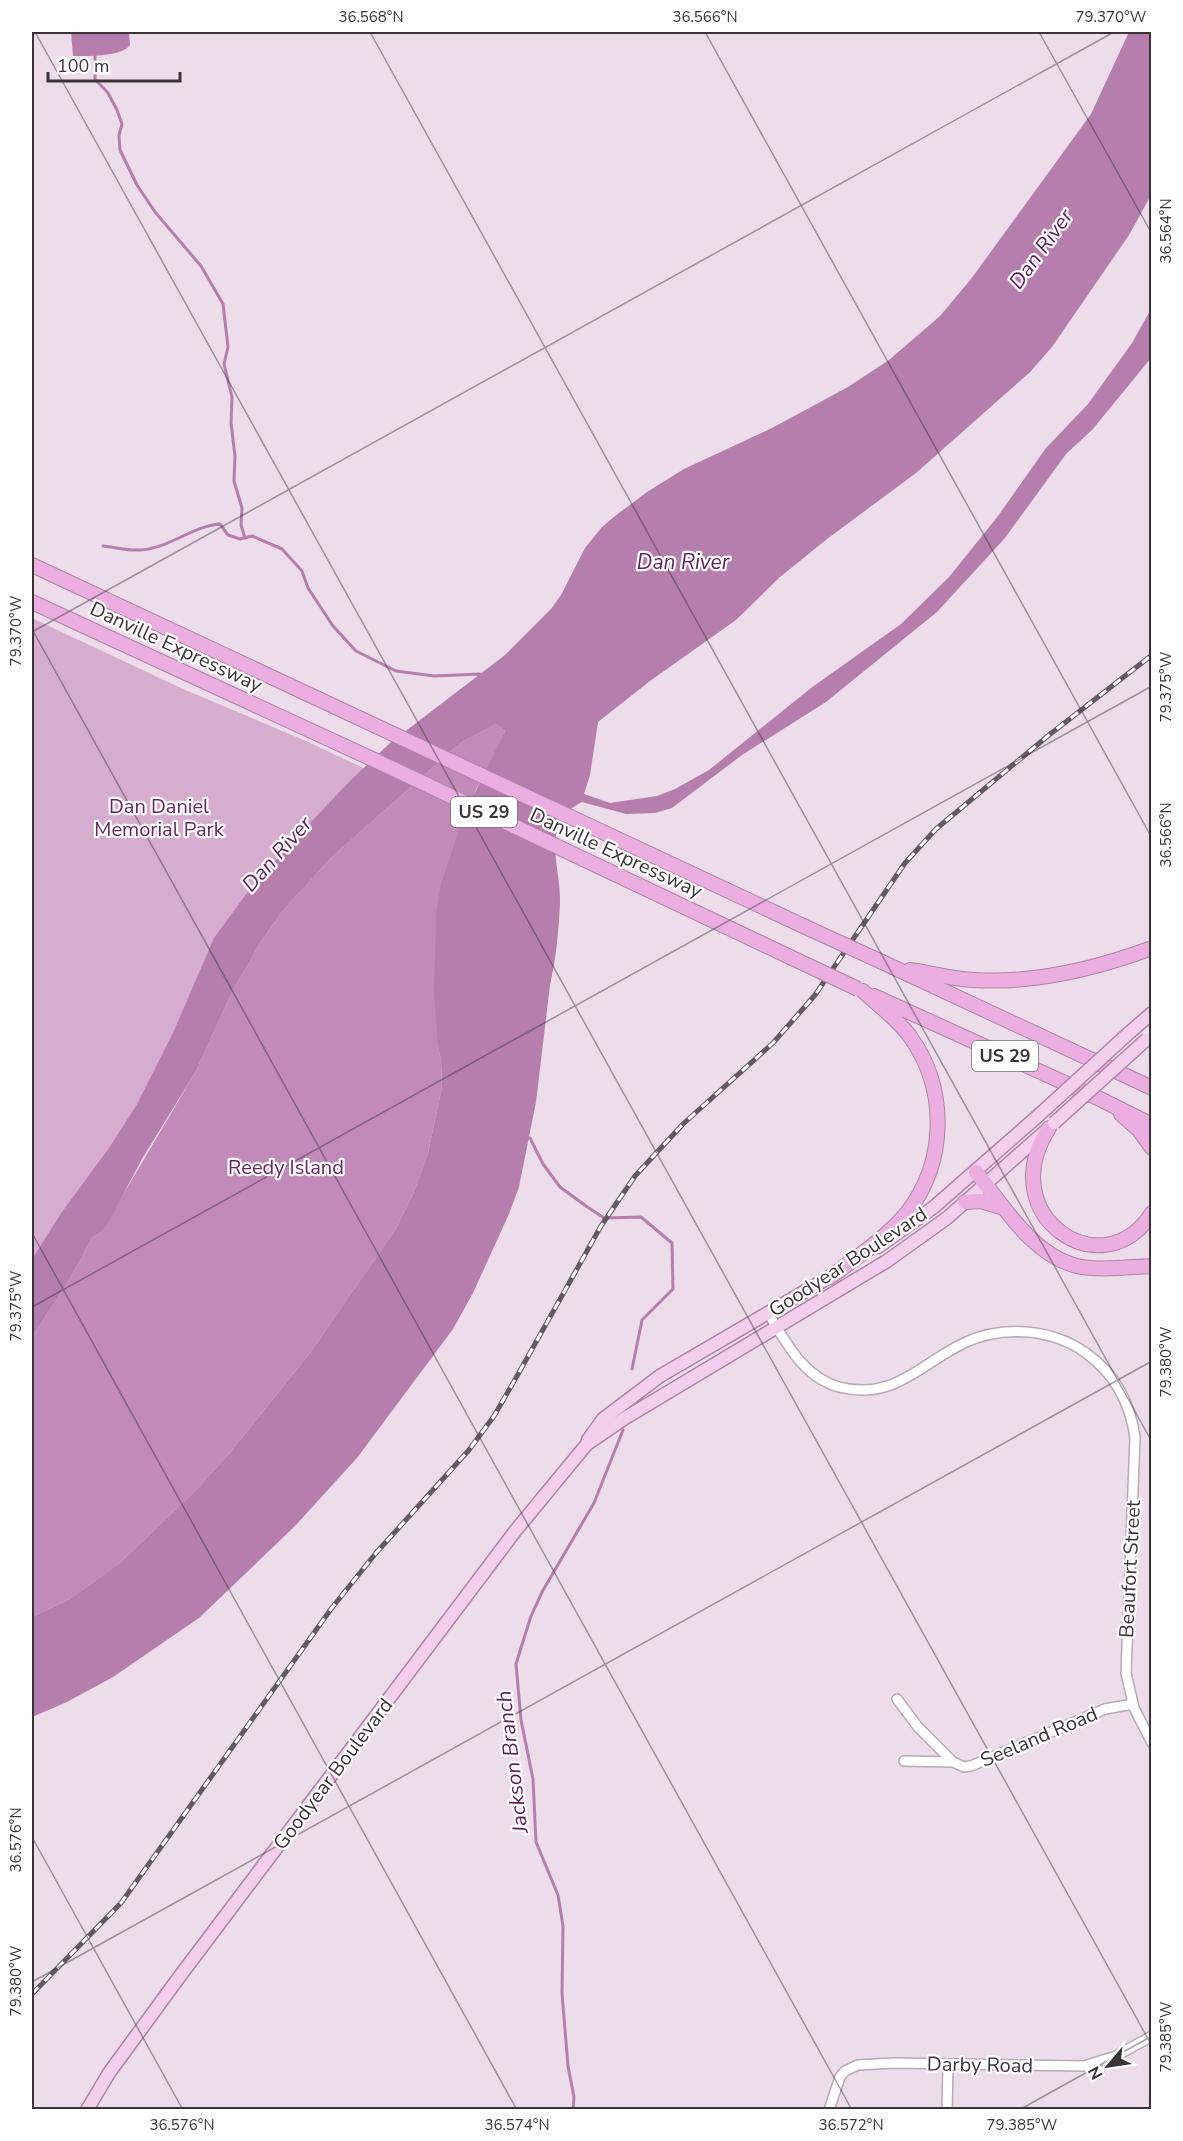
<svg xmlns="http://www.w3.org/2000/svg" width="1183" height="2141" font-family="'Nunito Sans',sans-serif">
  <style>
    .green { fill: #d6accf }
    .forest { fill: #c28ab9 }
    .water { fill: #b57eac }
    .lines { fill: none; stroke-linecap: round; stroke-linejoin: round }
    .stream { stroke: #b57eac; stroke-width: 3 }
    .minor-casing { stroke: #b8a9b5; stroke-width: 12 }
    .major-casing { stroke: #ae83a6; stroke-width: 15 }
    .highway-casing { stroke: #ae83a6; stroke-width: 16 }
    .minor { stroke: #fff; stroke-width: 9 }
    .major { stroke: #f4ceed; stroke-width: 12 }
    .highway { stroke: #ecaee1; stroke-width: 14 }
    .rail-casing { stroke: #635a61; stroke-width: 5 }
    .rail { stroke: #fff; stroke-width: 3; stroke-dasharray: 9; stroke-linecap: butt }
    .major-bridge-casing { stroke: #ae83a6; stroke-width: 15; stroke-linecap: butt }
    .highway-bridge-casing { stroke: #ae83a6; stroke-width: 16; stroke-linecap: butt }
    .major-bridge { stroke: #f4ceed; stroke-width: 12 }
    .highway-bridge { stroke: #ecaee1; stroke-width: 14 }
    .ticks { fill: none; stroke: #3a3439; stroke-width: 1.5; stroke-opacity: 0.45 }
    .labels { text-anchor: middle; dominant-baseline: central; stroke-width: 4.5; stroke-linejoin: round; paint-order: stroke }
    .shield { fill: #fff; stroke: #757174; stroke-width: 1.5 }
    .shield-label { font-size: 18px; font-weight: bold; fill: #3a3439 }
    .street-label { font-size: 20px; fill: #3a3439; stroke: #fff }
    .park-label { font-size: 20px; fill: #682560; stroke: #fff }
    .water-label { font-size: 21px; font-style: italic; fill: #601e59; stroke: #fff }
    .neatline { fill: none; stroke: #3a3439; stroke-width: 2 }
    .ticks-label { font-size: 15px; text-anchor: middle; fill: #3a3439 }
  </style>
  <rect width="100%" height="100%" fill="#edddea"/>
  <path class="green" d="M32 618 183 689 306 741 370 771 150 1089 32 1282Z"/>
  <path class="forest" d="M496 724 505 731 493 759 475 791 438 1047 441 1060 442 1087 428 1153 413 1194 395 1230 310 1353 228 1455 194 1492 121 1562 70 1599 32 1617V1337L71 1277 92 1238 101 1232 196 1071 232 992 262 940 285 908 332 857 449 753 462 742Z"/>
  <path class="water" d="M71 32H129L130 45C122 57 87 56 73 56Z
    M1129 32H1151V195L1129 235 1052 347 1030 372 916 473 827 539 780 577 736 620 650 681 598 722 590 775 584 794 610 803 657 796 675 789 709 770 811 688 901 624 949 577 998 516 1046 448 1088 404 1132 343 1151 309V358L1092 430 1066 454 1005 538 937 612 826 702 742 755 672 808 655 813 626 814 582 802C539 823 561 867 560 902 559 929 556 959 550 985L536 1102 519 1187 509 1214 473 1293 453 1329 357 1458 295 1526 199 1618 113 1677 67 1702 32 1717V1617L70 1599 121 1562 194 1492 228 1455 310 1353 395 1230 413 1194 428 1153 442 1087 441 1060 438 1047 434 992 436 915 441 884 464 815 505 731 496 724 462 742 449 753 332 857 285 908 262 940 232 992 196 1071 142 1159 107 1225 101 1232 92 1238 71 1277 32 1337V1259L62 1212 109 1148 136 1106 173 1033 214 938 247 893 290 844 350 781 390 743 505 655 551 609 561 595 585 548 602 527 615 516 647 492 684 469 772 428 848 387 889 360 940 316 971 279 1091 114Z"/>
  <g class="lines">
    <path class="stream" d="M95 56V79L108 93 117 110 122 124 119 135 120 150 137 185 155 212 201 266 223 304 228 347 224 364 232 397 231 423 235 456 234 481 242 508 241 525 245 538
      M103 546C115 547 128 551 140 550 168 549 192 526 220 524L228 535 240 539 252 536 282 549 302 571 308 588 333 626 356 651 396 671 434 676 480 674 481 676
      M525 1139 530 1138 543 1164 560 1187 586 1206 604 1218 641 1217 672 1243 673 1289 642 1320 632 1369
      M573 2110 574 2097 568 2066 562 1993 563 1926 558 1895 536 1842 533 1779 521 1720 516 1664 531 1616 542 1592 594 1503 623 1430"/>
    <g class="minor-casing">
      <path id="minor" d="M768 1313C786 1342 803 1377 839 1387 894 1401 920 1364 964 1343 1002 1325 1051 1328 1086 1353 1114 1373 1130 1403 1135 1437L1126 1673 1134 1708 1152 1743
        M897 1699 918 1727 953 1762
        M904 1761 953 1762 964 1767 971 1766 1105 1709 1133 1704
        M829 2110 840 2077 845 2071 858 2065 894 2063 1084 2066 1116 2056 1152 2036
        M947 2110 948 2064"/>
    </g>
    <g class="major-casing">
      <path id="major" d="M1130 1032 1152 1013
        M878 1247 934 1207 1039 1115
        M588 1440 603 1419 660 1376 838 1272
        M87 2110 109 2073 180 1976 516 1530 587 1444 625 1418 887 1261 947 1218 1049 1128"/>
    </g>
    <g class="highway-casing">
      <path id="highway" d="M32 565 812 930
        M32 602 383 764 790 957
        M882 962 1152 1088
        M910 970C931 973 952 979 974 980 1035 984 1095 969 1152 948
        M874 996 1100 1099 1152 1125
        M1121 1114 1139 1130 1152 1148
        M1049 1128C992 1216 1103 1290 1152 1213
        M976 1172C1003 1205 1032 1255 1077 1266 1100 1271 1128 1267 1152 1266
        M965 1202 981 1201 1004 1208
        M830 1277C856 1258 886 1238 907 1213 947 1161 948 1088 909 1035 896 1018 878 1005 863 991"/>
    </g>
    <use href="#minor" class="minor"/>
    <use href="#major" class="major"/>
    <use href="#highway" class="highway"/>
    <g class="rail-casing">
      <path id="rail" d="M32 1994 121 1903 331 1609 376 1553 469 1450 494 1416 517 1376 601 1226 635 1176 683 1124 773 1043 815 995 905 863 936 829 1049 735 1152 655"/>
    </g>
    <use href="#rail" class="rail"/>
    <g class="major-bridge-casing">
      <path id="major-bridge" d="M1039 1115 1130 1032
        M1054 1123 1147 1039"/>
    </g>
    <g class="highway-bridge-casing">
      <path id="highway-bridge" d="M812 930 882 962
        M790 957 858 989"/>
    </g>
    <use href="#major-bridge" class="major-bridge"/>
    <use href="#highway-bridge" class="highway-bridge"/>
  </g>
  <path class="ticks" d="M35 32 1152 2046M370 32 1152 1442M705 32 1152 838M1039 32 1152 234M32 629 852 2110M32 632 1114 32M32 1233 517 2110M32 1307 1152 686M32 1837 183 2110M32 1982 1152 1361M1019 2110 1152 2036"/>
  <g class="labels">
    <g class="shield">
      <rect x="451" y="797" width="66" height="30" rx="4.5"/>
      <rect x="972" y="1041" width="66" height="30" rx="4.5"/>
    </g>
    <g class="shield-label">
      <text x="484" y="812">US 29</text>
      <text x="1005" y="1056">US 29</text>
    </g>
    <g class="street-label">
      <text transform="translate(176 647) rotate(25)">Danville Expressway</text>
      <text transform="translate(616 853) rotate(25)">Danville Expressway</text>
      <text transform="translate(848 1262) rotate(-33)">Goodyear Boulevard</text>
      <text transform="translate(1130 1569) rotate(-87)">Beaufort Street</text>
      <text transform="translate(1039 1737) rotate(-23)">Seeland Road</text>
      <text transform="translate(333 1774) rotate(-53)">Goodyear Boulevard</text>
      <text transform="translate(980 2065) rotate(1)">Darby Road</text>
    </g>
    <g class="park-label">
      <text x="159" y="806">Dan Daniel<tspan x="159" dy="23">Memorial Park</tspan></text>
      <text x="286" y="1167">Reedy Island</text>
    </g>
    <g class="water-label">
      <text transform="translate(1041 249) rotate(-54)">Dan River</text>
      <text x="683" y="562">Dan River</text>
      <text transform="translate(277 854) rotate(-48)">Dan River</text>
      <text transform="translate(512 1762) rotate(-97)">Jackson Branch</text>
    </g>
  </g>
  <rect width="1183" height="2141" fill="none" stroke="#ffffff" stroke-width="66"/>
  <g transform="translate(1108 2066) rotate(241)" stroke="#ffffff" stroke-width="4.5" paint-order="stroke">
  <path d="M0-4.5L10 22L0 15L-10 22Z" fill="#3a3439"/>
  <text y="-9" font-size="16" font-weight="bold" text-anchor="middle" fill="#3a3439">N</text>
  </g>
  <path d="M48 72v9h132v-9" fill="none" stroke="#3a3439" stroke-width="3"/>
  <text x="57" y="72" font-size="18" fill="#3a3439" stroke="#ffffff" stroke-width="4.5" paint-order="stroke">100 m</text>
  <rect x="33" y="33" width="1117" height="2075" class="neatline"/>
  <g class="ticks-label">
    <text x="371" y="22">36.568°N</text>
    <text x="705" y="22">36.566°N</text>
    <text x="1111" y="22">79.370°W</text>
    <text transform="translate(1166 231) rotate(-90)" y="5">36.564°N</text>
    <text transform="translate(16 631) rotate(-90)" y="5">79.370°W</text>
    <text transform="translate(1166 687) rotate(-90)" y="5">79.375°W</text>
    <text transform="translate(1166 835) rotate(-90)" y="5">36.566°N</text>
    <text transform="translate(16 1306) rotate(-90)" y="5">79.375°W</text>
    <text transform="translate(1166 1362) rotate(-90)" y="5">79.380°W</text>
    <text transform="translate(16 1840) rotate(-90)" y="5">36.576°N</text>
    <text transform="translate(16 1981) rotate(-90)" y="5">79.380°W</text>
    <text transform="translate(1166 2037) rotate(-90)" y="5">79.385°W</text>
    <text x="182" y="2130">36.576°N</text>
    <text x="517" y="2130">36.574°N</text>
    <text x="851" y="2130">36.572°N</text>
    <text x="1022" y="2130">79.385°W</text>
  </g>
</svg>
